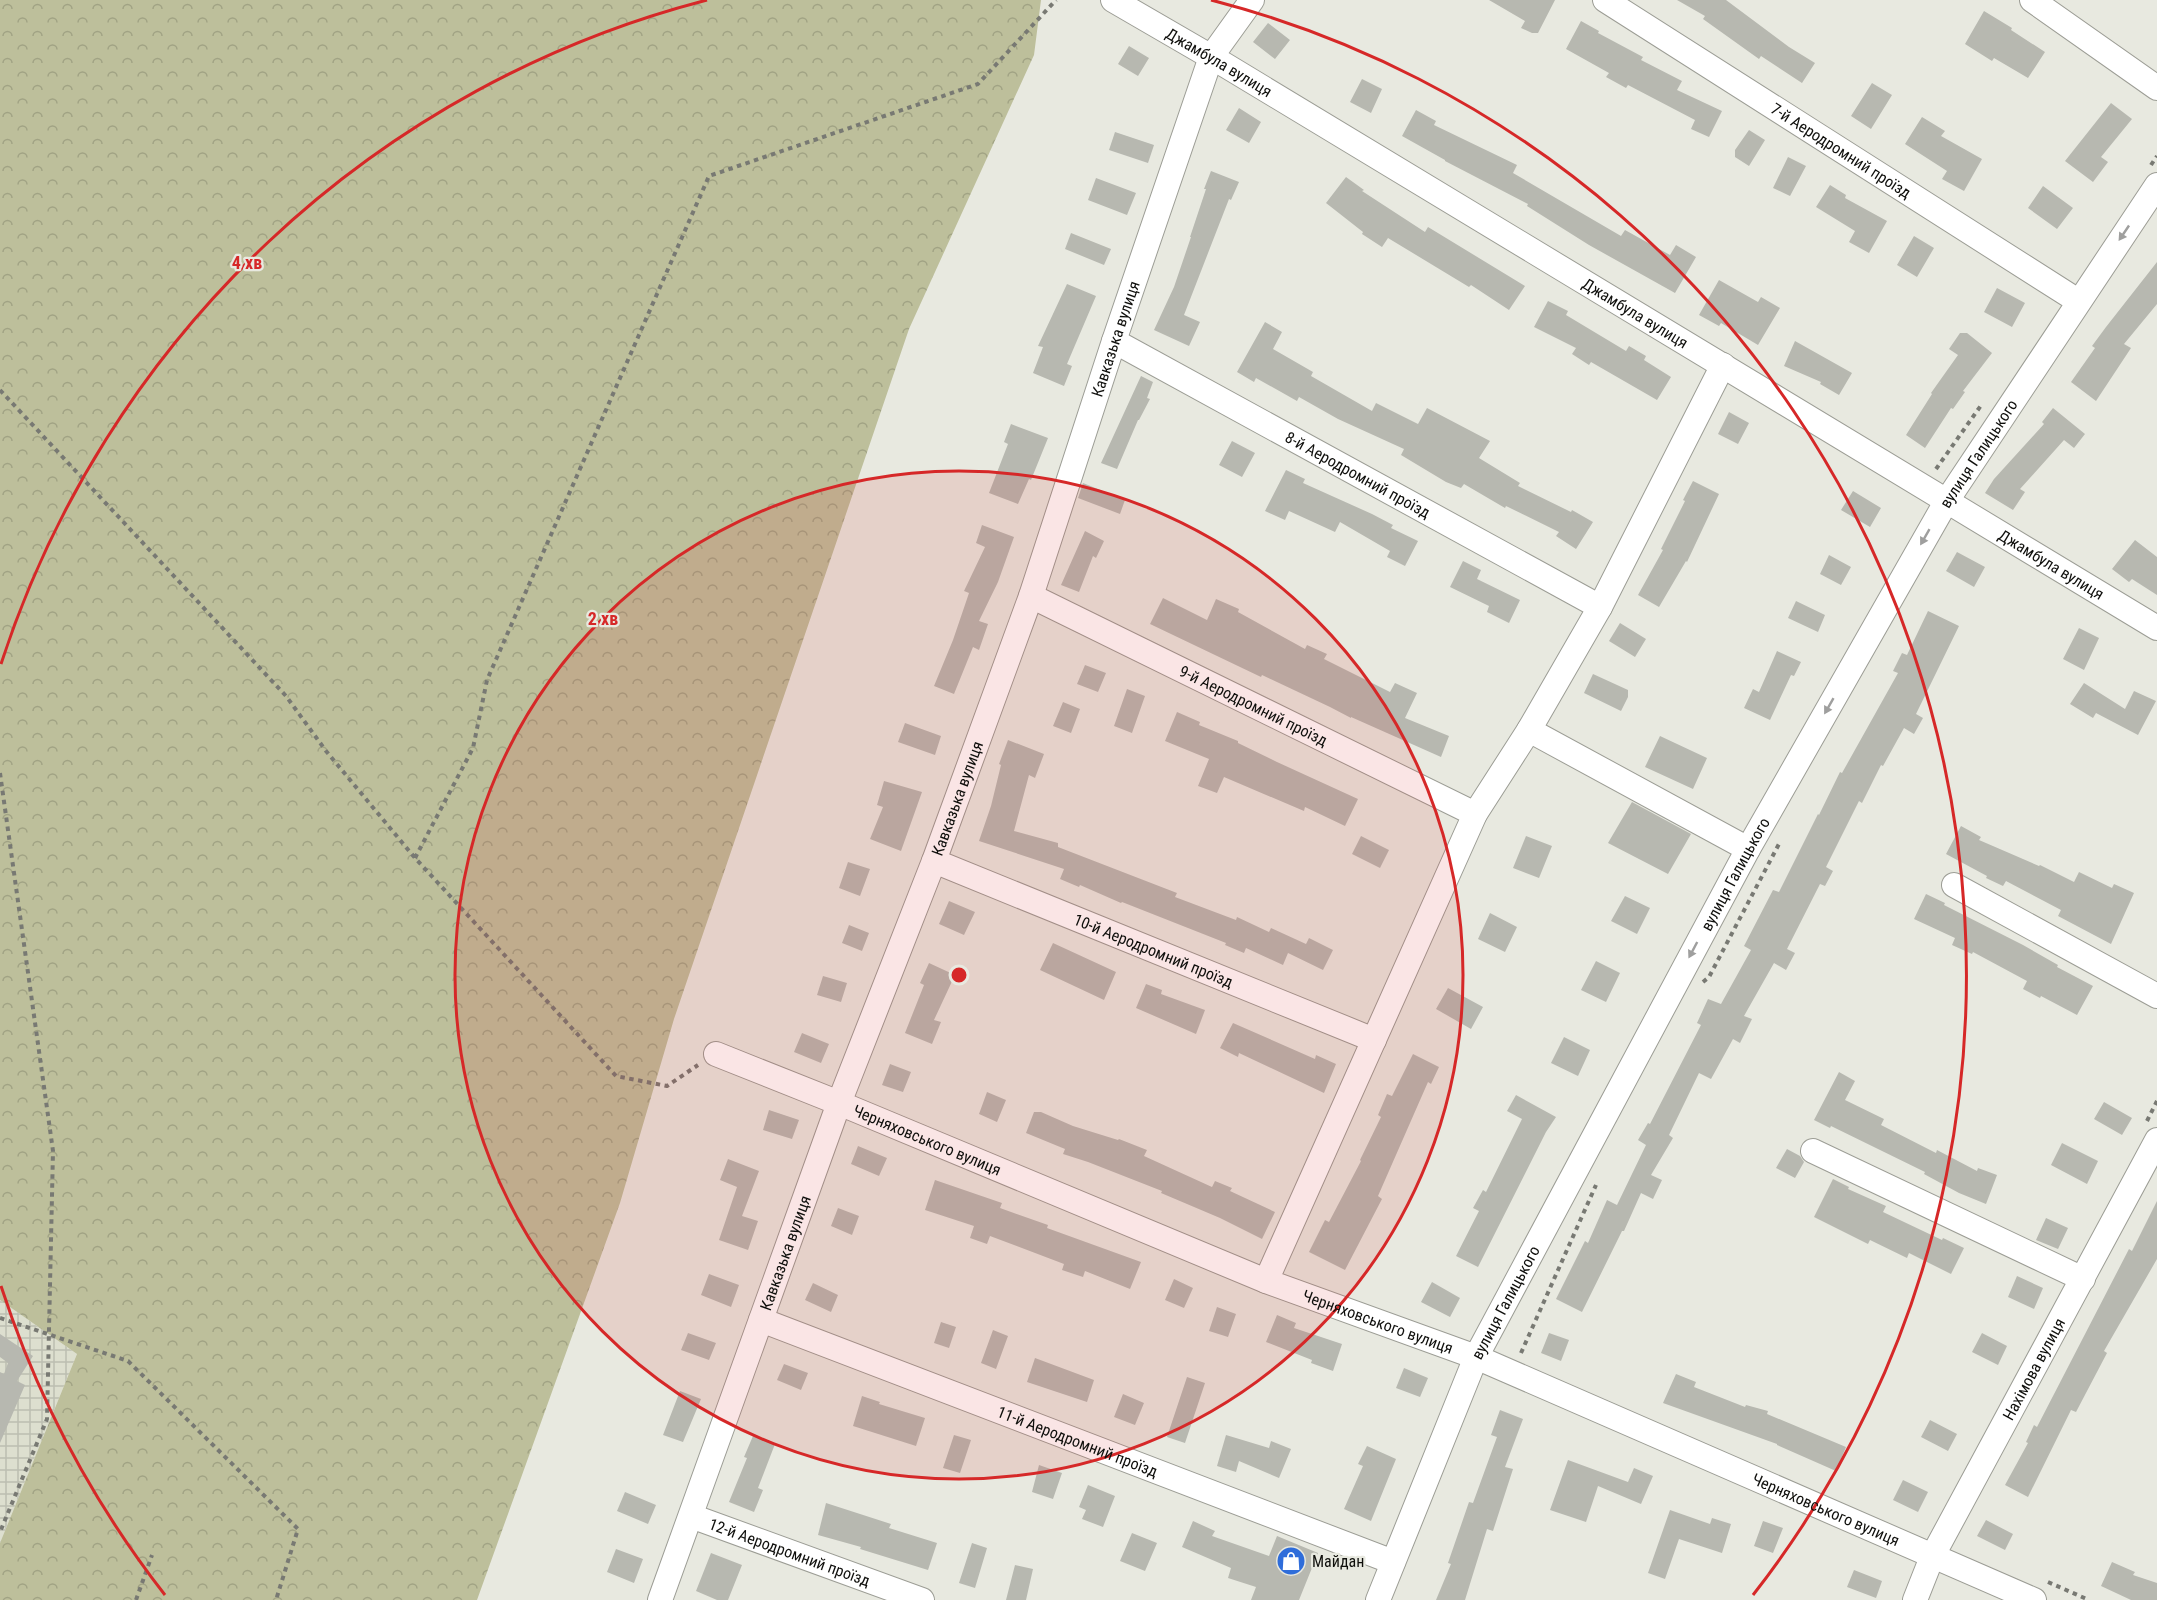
<svg xmlns="http://www.w3.org/2000/svg" width="2157" height="1600" font-family="'Roboto Condensed',sans-serif">
  <style>
    .industrial { fill: url(#industrial-grid) }
    .forest { fill: url(#forest-crowns) }
    .building { fill: #b7b8b0 }
    .lines { fill: none; stroke-linecap: round; stroke-linejoin: round }
    .minor-casing { stroke: #9c9d95; stroke-width: 26 }
    .path { stroke: #787973; stroke-width: 4; stroke-dasharray: 4.5 4.5; stroke-linecap: butt }
    .minor { stroke: #fff; stroke-width: 24 }
    .oneway { fill: #9f9f9e }
    .ring { fill: none; stroke: #d62828; stroke-width: 3 }
    .labels { text-anchor: middle; dominant-baseline: central; stroke-width: 4.5; stroke-linejoin: round; paint-order: stroke }
    .street-label { font-size: 16px; fill: #0f0f0c; stroke: #e8e9e0 }
    .poi-label { font-size: 16px; fill: #0f0f0c; stroke: #e8e9e0; text-anchor: start }
    .centre { fill: #d62828; stroke: #e8e9e0; stroke-width: 3 }
    .ring-label { font-size: 18px; text-anchor: middle; font-weight: bold; fill: #d62828; stroke: #e8e9e0; stroke-width: 4.5; stroke-linejoin: round; paint-order: stroke }
  </style>
  <defs>
    <pattern id="industrial-grid" width="8" height="8" patternUnits="userSpaceOnUse" patternTransform="scale(1.5)"><rect width="8" height="8" fill="#dddfcf"/><path d="M0 4h8M4 0v8" fill="none" stroke="#bcbeb1"/></pattern>
    <pattern id="forest-crowns" width="20" height="18" patternUnits="userSpaceOnUse" patternTransform="scale(1.5)"><rect width="20" height="18" fill="#bdbf9b"/><path d="M2 6a3 3 0 1 1 6 0M12 15a3 3 0 1 1 6 0" fill="none" stroke="#a1a384"/></pattern>
  </defs>
  <rect width="100%" height="100%" fill="#e8e9e0"/>
  <path class="industrial" d="M0 1300 77 1354 0 1543Z"/>
  <path class="forest" d="M0 0H1041L1034 55 909 329 674 1019 620 1203 477 1600H0V1543L77 1354 0 1300Z"/>
  <path class="building" d="M1489 0H1555L1538 33H1532L1521 28 1525 21Z
    M1677 0H1726L1789 47 1815 63 1802 83 1761 56 1759 59 1703 19 1705 16Z
    M1984 11 2012 28 2011 30 2045 52 2028 78 1994 58 1992 61 1965 44Z
    M1581 21 1599 31 1598 33 1643 57 1641 60 1682 81 1677 90 1722 111 1709 137 1691 129 1695 120 1628 85 1626 88 1606 77 1609 73 1566 49Z
    M1268 23 1290 40 1275 59 1253 42Z
    M1129 46 1149 58 1138 76 1118 64Z
    M1362 79 1382 89 1371 113 1350 102Z
    M1872 83 1892 95 1871 129 1851 116Z
    M2111 103 2132 119 2101 157 2108 162 2093 182 2065 161Z
    M1239 108 1261 122 1249 143 1226 130Z
    M1416 110 1436 121 1434 125 1517 165 1513 173 1621 236 1625 230 1670 255 1676 245 1696 257 1675 293 1589 245 1527 206 1528 204 1445 161V160L1402 136Z
    M1922 117 1945 131 1941 136 1982 159 1964 191 1942 179 1947 171 1905 144Z
    M1749 130 1765 140 1749 166 1735 157V150Z
    M1115 132 1154 145 1148 163 1109 150Z
    M1788 157 1806 166 1790 196 1773 188Z
    M1211 171 1239 182 1231 200 1229 199 1184 315 1200 322 1189 346 1154 330 1174 287 1191 237H1190L1206 189H1204Z
    M1346 177 1364 190 1362 191 1425 232 1428 227 1525 286 1509 310 1471 285 1469 287 1388 238 1382 247 1362 234 1363 232 1326 203Z
    M1096 178 1136 193 1127 215 1088 200Z
    M1830 185 1846 195 1845 198 1887 221 1869 253 1849 242 1855 231 1816 207Z
    M2043 186 2073 208 2057 229 2028 208Z
    M1071 233 1111 249 1104 265 1065 249Z
    M1914 236 1934 248 1917 277 1897 265Z
    M2157 262V304L2124 344 2131 348 2096 401 2071 382 2095 348 2092 346 2106 327Z
    M1719 280 1758 302 1761 297 1780 308 1758 345 1721 323 1719 326 1699 315Z
    M1067 284 1096 296 1067 364 1072 366 1064 386 1033 373 1043 347 1038 346Z
    M1997 288 2025 303 2012 327 1984 312Z
    M1548 301 1568 311 1566 315 1626 351 1629 346 1646 356 1644 360 1671 377 1657 400 1591 362 1589 365 1572 354 1576 348 1534 327Z
    M1265 322 1282 332 1273 349 1313 372 1311 376 1372 411 1376 403 1418 424 1427 408 1490 441 1479 458 1520 483 1518 486 1571 512 1572 510 1593 522 1576 549 1556 536 1559 532 1506 506 1505 508 1464 484 1461 488 1446 482 1401 455 1404 449 1338 419 1299 397 1297 401 1256 378 1254 382 1237 372Z
    M1960 333H1967L1992 353 1963 391 1965 392 1953 409 1951 408 1925 448 1906 435 1932 394 1931 393 1958 355 1949 349Z
    M1795 341 1852 373 1839 395 1820 384 1821 382 1784 366Z
    M1141 376 1153 382 1147 398 1150 399 1139 420H1138L1117 469 1101 463Z
    M2053 408 2085 434 2074 448 2064 440 2020 489 2025 492 2013 510 1985 493 1994 479 2044 424 2042 422Z
    M1729 412 1749 423 1738 444 1718 434Z
    M1011 424 1048 438 1031 480 1029 479 1018 504 989 493 1008 444 1004 442Z
    M1232 441 1255 453 1242 477 1219 465Z
    M1286 470 1305 479 1303 483 1372 514 1393 525 1391 528 1418 541 1405 566 1387 557 1390 551 1340 522 1335 532 1289 511 1285 520 1265 511Z
    M1693 481 1719 494 1687 562 1686 561 1659 607 1638 595 1663 550 1661 549 1685 501 1683 500Z
    M1083 483 1125 500 1120 514 1078 498Z
    M1853 491 1881 508 1870 527 1841 510Z
    M982 525 1014 537 998 582 979 621 988 624 979 650 973 647 954 694 934 686 953 640 969 593 964 591 985 547 976 543Z
    M1085 531 1104 541 1096 558 1093 556 1079 592 1061 585Z
    M2135 540 2157 557V595L2132 579 2129 582 2112 569Z
    M1957 552 1985 567 1974 587 1946 571Z
    M1829 555 1851 567 1841 585 1820 574Z
    M1463 561 1481 570 1477 579 1520 600 1509 623 1487 612 1489 606 1450 587Z
    M1163 598 1207 620 1216 599 1239 609 1238 612 1305 649 1307 645 1327 654 1324 659 1390 692 1395 683 1417 693 1405 718 1449 736 1441 757 1351 717V718L1330 707 1262 675 1261 677 1150 624Z
    M1796 601 1825 615 1818 632 1788 618Z
    M1928 611 1959 626 1916 714 1923 718 1914 734 1904 728 1883 766 1881 765 1862 803 1859 801 1826 867 1833 871 1825 886 1820 884 1787 949 1795 953 1786 970 1774 963 1744 1016 1752 1019 1740 1043 1733 1039 1711 1079 1699 1073 1669 1135 1673 1138 1651 1175 1662 1180 1653 1199 1641 1193 1624 1231H1622L1582 1312 1556 1299 1585 1241 1588 1243 1607 1200 1617 1205 1646 1145 1638 1140 1648 1123 1650 1124 1701 1025 1697 1023 1708 999 1721 1004 1751 950 1744 946 1773 890 1779 892 1818 814 1819 815 1840 772 1842 773 1898 673 1893 671 1902 653 1907 655Z
    M1620 623 1646 639 1635 657 1609 641Z
    M2079 628 2099 638 2084 670 2063 659Z
    M1777 651 1801 662 1794 676 1791 675 1770 720 1744 708 1753 689 1759 692Z
    M1085 665 1106 673 1098 692 1077 684Z
    M1593 674 1628 690V697L1621 711 1584 693Z
    M2084 683 2125 709 2134 691 2156 701 2138 735 2096 713 2093 718 2070 704Z
    M1127 689 1145 696 1132 733 1114 726Z
    M1063 702 1080 709 1071 733 1053 726Z
    M1177 712 1200 722 1199 725 1238 741V743L1277 762 1358 799 1345 826 1305 807 1304 811 1224 777 1217 793 1198 786 1209 759 1165 741Z
    M905 723 941 736 935 755 898 742Z
    M1660 736 1707 758 1693 789 1645 767Z
    M1008 740 1044 754 1035 778 1029 775 1014 831 1058 843V847L1177 893 1175 897 1236 920 1237 917 1269 932 1271 928 1306 944 1309 938 1333 950 1323 970 1288 953 1283 965 1246 948 1244 953 1225 945 1226 943 1122 902 1121 903 1080 885 1079 887 1060 879 1064 869 979 841 991 806 1001 765 999 764Z
    M884 781 922 792 901 851 870 839 883 807 877 805Z
    M1632 802 1691 834 1668 874 1608 843Z
    M1961 826 1981 837 1979 840 2039 866 2040 865 2074 882 2079 872 2112 888 2114 884 2134 893 2111 944 2058 916 2061 910 2006 881 2003 886 1986 878 1987 876 1946 854Z
    M1361 836 1389 850 1380 868 1352 854Z
    M1526 836 1552 846 1539 878 1513 868Z
    M848 862 870 869 860 896 839 888Z
    M1926 894 1945 903 1944 905 2023 945 2058 965 2057 967 2093 986 2077 1015 2041 996 2040 998 2023 989 2027 981 1973 952 1972 954 1952 945 1955 938 1914 919Z
    M1625 896 1650 908 1637 934 1611 921Z
    M949 901 975 912 964 935 939 924Z
    M1490 913 1517 927 1505 952 1478 939Z
    M849 925 869 933 862 951 842 943Z
    M1053 943 1116 972 1104 1000 1040 970Z
    M1596 961 1620 973 1606 1002 1581 990Z
    M929 963 955 975 934 1020 941 1022 932 1044 905 1033 924 985 920 983Z
    M823 976 847 983 841 1002 817 995Z
    M1146 984 1162 990 1161 994 1205 1010 1196 1034 1136 1008Z
    M1448 988 1483 1007 1471 1029 1436 1009Z
    M1233 1023 1315 1059 1316 1055 1336 1064 1324 1093 1239 1053 1238 1057 1220 1048Z
    M802 1033 829 1044 821 1063 794 1052Z
    M1564 1037 1590 1050 1578 1076 1551 1063Z
    M1413 1054 1439 1067 1431 1084 1428 1082 1378 1196 1382 1199 1345 1270 1309 1252 1325 1220 1329 1222 1361 1161 1360 1160 1381 1117 1378 1115 1387 1094 1392 1096Z
    M890 1064 911 1072 903 1092 882 1085Z
    M1839 1072 1855 1081 1845 1100 1884 1119 1881 1125 1936 1153 1937 1150 1977 1171 1978 1168 1997 1175 1986 1204 1959 1193 1924 1174 1925 1172 1831 1126 1830 1128 1814 1120Z
    M987 1092 1006 1100 997 1122 979 1114Z
    M1516 1095 1556 1117 1546 1132 1478 1267 1456 1256 1479 1211 1473 1208 1483 1190 1486 1192 1522 1119 1507 1111Z
    M2104 1102 2132 1118 2122 1135 2094 1119Z
    M769 1110 799 1120 792 1139 763 1130Z
    M1034 1112H1041L1073 1126 1118 1140 1119 1139 1147 1150 1144 1156 1212 1187 1215 1181 1232 1188 1230 1191 1275 1212 1262 1239 1220 1218 1161 1193 1162 1191 1088 1162 1063 1154 1065 1149 1026 1133Z
    M2062 1143 2098 1161 2087 1184 2051 1165Z
    M858 1146 887 1158 879 1176 851 1164Z
    M1787 1149 1800 1156 1804 1162 1795 1178 1776 1168Z
    M728 1159 759 1171 742 1216 758 1221 748 1250 719 1240 737 1187 720 1180Z
    M1833 1179 1849 1187 1848 1189 1886 1206 1883 1212 1942 1240 1943 1238 1964 1248 1951 1274 1909 1253 1907 1258 1870 1240 1868 1244 1814 1217Z
    M935 1180 1002 1203 1000 1208 1048 1225 1047 1228 1141 1262 1130 1289 1085 1271 1083 1277 1062 1270 1064 1264 990 1236 987 1244 970 1238 974 1226 925 1210Z
    M2157 1201V1259L2104 1351 2107 1353 2076 1412 2071 1410 2028 1497 2005 1485 2028 1443 2026 1442 2034 1425 2037 1427 2129 1249 2132 1251Z
    M838 1208 859 1216 852 1235 831 1226Z
    M2046 1218 2068 1228 2058 1249 2036 1240Z
    M709 1274 739 1285 731 1307 701 1295Z
    M2017 1276 2043 1288 2034 1309 2008 1297Z
    M1174 1279 1193 1288 1184 1308 1165 1300Z
    M1432 1282 1460 1298 1450 1317 1421 1302Z
    M813 1283 838 1295 831 1312 805 1300Z
    M1217 1307 1236 1314 1228 1337 1209 1331Z
    M1277 1315 1296 1323 1294 1328 1342 1344 1333 1371 1311 1363 1312 1360 1266 1342Z
    M941 1322 956 1327 949 1348 934 1343Z
    M993 1330 1008 1336 996 1369 981 1363Z
    M688 1333 716 1343 709 1360 681 1350Z
    M1549 1333 1569 1340 1561 1361 1541 1353Z
    M1982 1333 2007 1346 1998 1365 1972 1352Z
    M0 1334 33 1356 17 1381 25 1385 0 1443V1372L4 1374 8 1363 0 1357Z
    M1035 1358 1094 1380 1087 1402 1027 1382Z
    M784 1364 808 1373 801 1390 777 1380Z
    M1404 1368 1428 1378 1420 1397 1396 1388Z
    M1676 1374 1696 1382 1694 1387 1745 1407 1746 1405 1768 1411 1767 1414 1846 1447 1836 1471 1777 1445V1444L1663 1403Z
    M1187 1377 1205 1383 1185 1443 1167 1437Z
    M680 1391 701 1399 683 1442 663 1435Z
    M1123 1394 1144 1403 1135 1425 1114 1417Z
    M862 1396 880 1402 879 1404 925 1418 916 1446 853 1426Z
    M1500 1410 1523 1419 1505 1467 1513 1469 1493 1531 1487 1529 1465 1600H1436L1451 1564 1448 1563 1469 1502 1473 1503 1497 1437 1491 1435Z
    M1930 1420 1957 1434 1948 1451 1921 1437Z
    M954 1435 971 1440 960 1473 943 1468Z
    M1226 1435 1269 1448 1271 1441 1291 1449 1279 1478 1239 1461 1236 1472 1217 1466Z
    M753 1436 775 1444 758 1488 763 1490 754 1512 729 1502 747 1458 744 1457Z
    M1367 1446 1396 1459 1371 1521 1344 1509 1363 1466 1358 1464Z
    M1568 1460 1628 1482 1634 1468 1653 1476 1641 1504 1598 1486 1586 1522 1550 1510Z
    M1039 1465 1062 1473 1053 1499 1032 1492Z
    M1903 1480 1928 1492 1918 1512 1893 1500Z
    M1088 1485 1115 1496 1103 1527 1082 1519 1086 1510 1079 1507Z
    M625 1492 656 1505 648 1524 617 1511Z
    M826 1503 891 1524 889 1528 937 1543 928 1570 860 1549 861 1547 818 1535Z
    M1670 1510 1710 1524 1712 1518 1731 1524 1722 1553 1679 1539 1665 1579 1648 1573Z
    M1986 1520 2013 1534 2005 1550 1977 1536Z
    M1193 1521 1215 1531 1212 1536 1269 1556 1277 1536 1318 1553 1299 1600H1251L1256 1587 1228 1578 1231 1568 1182 1547Z
    M1763 1521 1783 1528 1773 1553 1754 1546Z
    M1132 1533 1157 1543 1145 1571 1120 1561Z
    M972 1543 987 1548 975 1588 959 1583Z
    M616 1549 643 1559 634 1583 607 1572Z
    M711 1553 742 1565 728 1600H717L696 1591Z
    M2112 1562 2135 1572 2133 1575 2157 1583V1600H2131L2101 1586Z
    M1015 1565 1033 1569 1026 1600H1006Z
    M1854 1570 1882 1581 1876 1598 1847 1587Z"/>
  <g class="lines">
    <g class="minor-casing">
      <g id="minor">
        <path id="s1" d="M1113 0 1225 65 2157 628"/>
        <path id="s2" d="M1605 0 2078 301"/>
        <path d="M2032 0 2157 88"/>
        <path id="s3" d="M1114 341 1600 607"/>
        <path id="s4" d="M1031 596 1475 814"/>
        <path d="M1529 730 1748 849"/>
        <path id="s5" d="M934 861 1374 1040"/>
        <path d="M1954 885 2157 996"/>
        <path id="s6" d="M716 1054 839 1103 1266 1281 1476 1357 2034 1600"/>
        <path d="M1813 1151 2083 1279"/>
        <path d="M1266 1281 1475 814 1529 730 1600 607 1723 365"/>
        <path id="s7" d="M761 1320 1393 1562"/>
        <path id="s8" d="M691 1516 922 1600"/>
        <path id="s9" d="M660 1600 839 1103 934 861 1031 596 1114 341 1211 57 1252 0"/>
        <path id="s10" d="M1378 1600 1476 1357 1748 849 1946 502 2157 185"/>
        <path id="s11" d="M1915 1600 1932 1557 2157 1140"/>
      </g>
    </g>
    <path class="path" d="M2151 165 2157 156
      M0 390 286 696 326 751 415 858 616 1076 667 1086 698 1065
      M1936 469 1982 404
      M0 773 53 1151 47 1419 0 1532
      M415 858 473 748 487 680 709 176 978 84 1056 0
      M1703 982 1709 977 1780 842
      M2147 1121 2157 1101
      M0 1318 128 1361 298 1529 276 1600
      M1521 1353 1596 1185
      M2048 1582 2089 1600
      M136 1600 152 1555"/>
    <use href="#minor" class="minor"/>
  </g>
  <defs><path id="oneway-solid" d="M-6-.8H1V-3.2L6.5 0L1 3.2V.8H-6Z" transform="scale(1.5)"/></defs>
  <g class="oneway">
    <use href="#oneway-solid" transform="translate(2124 233) rotate(124)"/>
    <use href="#oneway-solid" transform="translate(1925 537) rotate(120)"/>
    <use href="#oneway-solid" transform="translate(1829 706) rotate(120)"/>
    <use href="#oneway-solid" transform="translate(1693 950) rotate(118)"/>
  </g>
  <circle cx="959" cy="975" r="504" fill="#d62828" fill-opacity=".12"/>
  <g class="ring">
    <circle cx="959" cy="975" r="504"/>
    <path d="M165 1595A1007 1007 0 0 1 1 1286M1 664A1007 1007 0 0 1 707 0M1211 0A1007 1007 0 0 1 1753 1595"/>
  </g>
  <defs>
    <g id="shop-disc" transform="scale(1.5)"><circle r="9.5" fill="#2f6dda" stroke="#e8e9e0"/><path d="M-5-2.5h2.3a2.7 3.5 0 0 1 5.4 0H5L5.5 6h-11ZM-1.5-2.5h3a1.5 2.3 0 0 0-3 0Z" fill="#fff"/></g>
  </defs>
  <g fill-rule="evenodd">
    <use href="#shop-disc" x="1291" y="1561"/>
  </g>
  <g class="labels">
    <g class="street-label">
      <text stroke="none"><textPath href="#s1" startOffset="123">Джамбула вулиця</textPath></text>
      <text stroke="none"><textPath href="#s2" startOffset="280">7-й Аеродромний проїзд</textPath></text>
      <text stroke="none"><textPath href="#s1" startOffset="609">Джамбула вулиця</textPath></text>
      <text stroke="none"><textPath href="#s9" startOffset="1341">Кавказька вулиця</textPath></text>
      <text stroke="none"><textPath href="#s10" startOffset="1296">вулиця Галицького</textPath></text>
      <text stroke="none"><textPath href="#s3" startOffset="278">8-й Аеродромний проїзд</textPath></text>
      <text stroke="none"><textPath href="#s1" startOffset="1095">Джамбула вулиця</textPath></text>
      <text stroke="none"><textPath href="#s4" startOffset="248">9-й Аеродромний проїзд</textPath></text>
      <text stroke="none"><textPath href="#s9" startOffset="855">Кавказька вулиця</textPath></text>
      <text stroke="none"><textPath href="#s10" startOffset="810">вулиця Галицького</textPath></text>
      <text stroke="none"><textPath href="#s5" startOffset="237">10-й Аеродромний проїзд</textPath></text>
      <text stroke="none"><textPath href="#s6" startOffset="228">Черняховського вулиця</textPath></text>
      <text stroke="none"><textPath href="#s9" startOffset="369">Кавказька вулиця</textPath></text>
      <text stroke="none"><textPath href="#s10" startOffset="324">вулиця Галицького</textPath></text>
      <text stroke="none"><textPath href="#s6" startOffset="714">Черняховського вулиця</textPath></text>
      <text stroke="none"><textPath href="#s11" startOffset="260">Нахімова вулиця</textPath></text>
      <text stroke="none"><textPath href="#s7" startOffset="339">11-й Аеродромний проїзд</textPath></text>
      <text stroke="none"><textPath href="#s6" startOffset="1200">Черняховського вулиця</textPath></text>
      <text stroke="none"><textPath href="#s8" startOffset="105">12-й Аеродромний проїзд</textPath></text>
    </g>
    <g class="poi-label">
      <text x="1312" y="1561">Майдан</text>
    </g>
  </g>
  <circle cx="959" cy="975" r="9" class="centre"/>
  <g class="ring-label">
    <text x="247" y="269">4 хв</text>
    <text x="603" y="625">2 хв</text>
  </g>
</svg>
